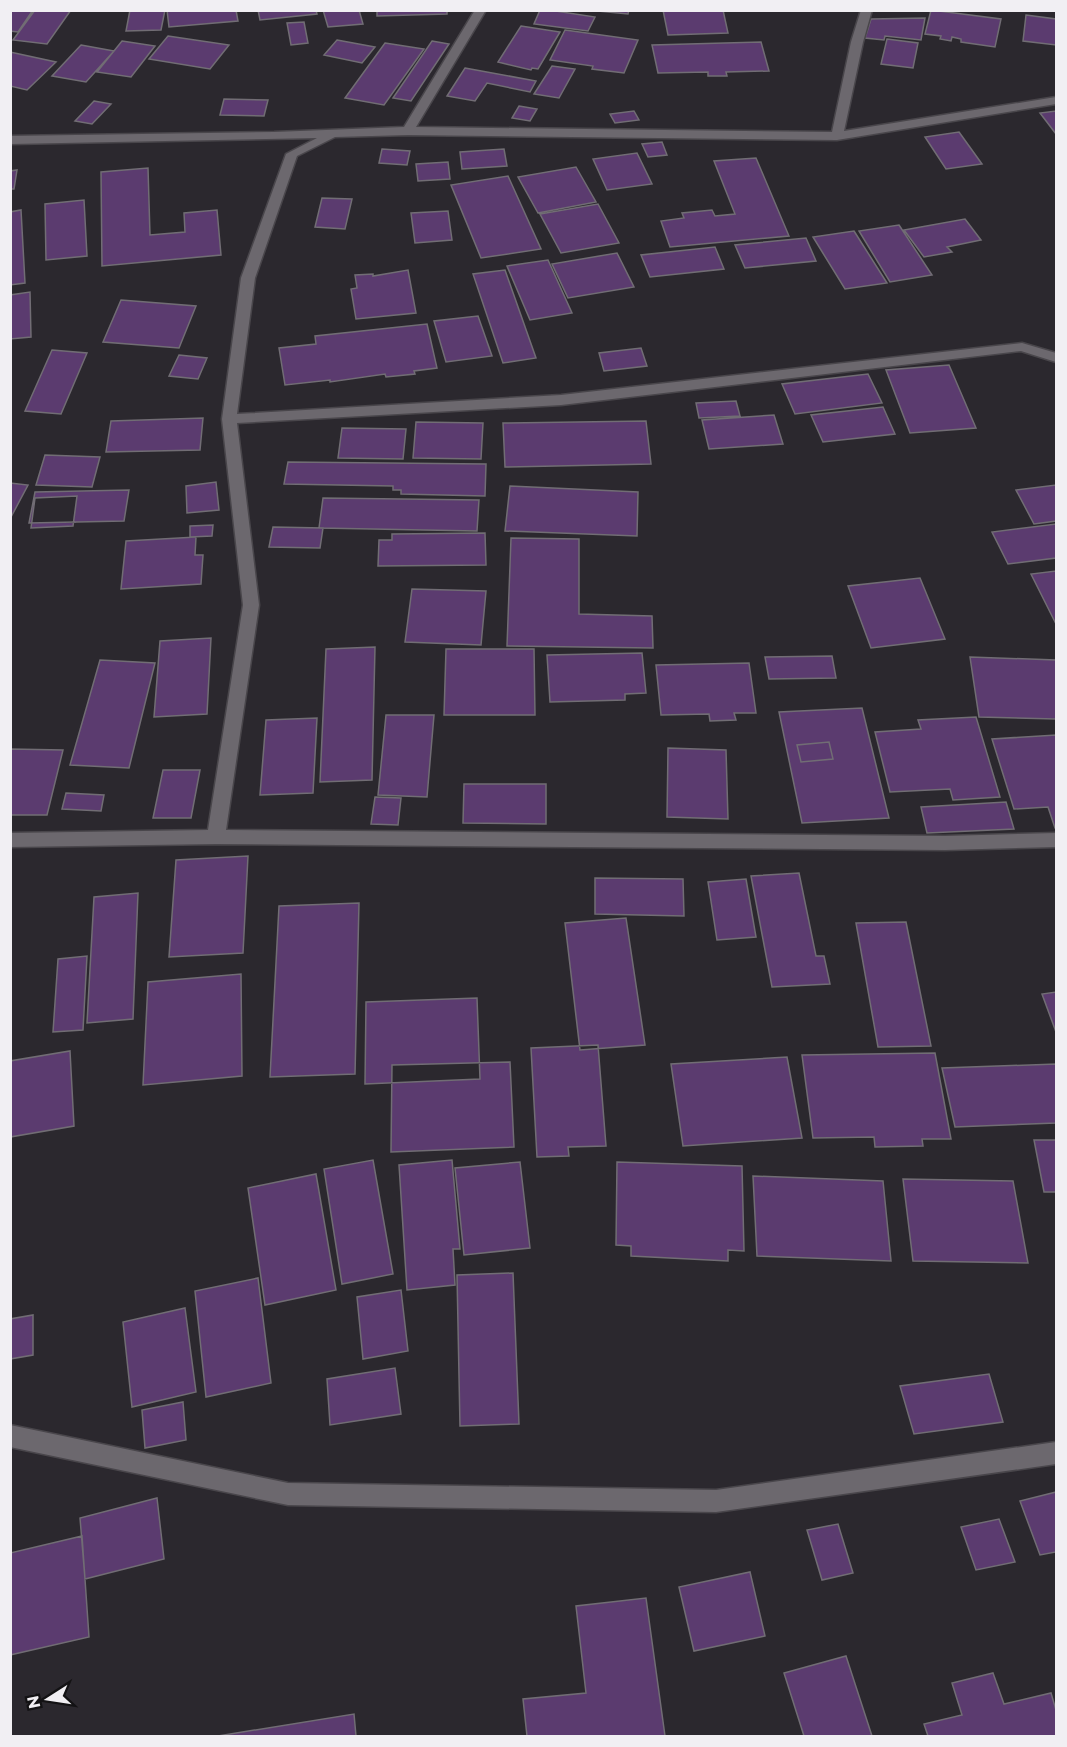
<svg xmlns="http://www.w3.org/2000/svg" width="1067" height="1747" font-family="Montserrat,sans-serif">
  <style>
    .building { fill: #5b3b6f; stroke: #716d74; stroke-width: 1.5; fill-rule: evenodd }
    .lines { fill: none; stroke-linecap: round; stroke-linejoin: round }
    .minor-casing { stroke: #49464b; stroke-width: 3 }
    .minor { fill: #6c686e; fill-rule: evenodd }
  </style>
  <rect width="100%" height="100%" fill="#2b282e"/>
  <path class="building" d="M10 10H33L18 32 10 31Z
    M35 10H71L47 44 13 40Z
    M130 10H165L161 30 126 31Z
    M167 10H236L238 21 169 27Z
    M258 10H316L317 14 260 20Z
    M323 10H359L363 24 328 27Z
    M377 10H447V14L377 16Z
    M540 10H549L595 17 588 31 534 24Z
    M587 10H629L628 14Z
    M663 10H723L728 33 668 35Z
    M931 10 1001 19 995 47 961 42V39L952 37 951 41 940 39 941 36 925 34Z
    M1026 15 1056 19V45L1023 41Z
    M925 18 921 40 885 36 884 40 865 38 871 19Z
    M304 22 308 43 291 45 287 23Z
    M521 26 560 32 538 69 532 68 531 70 498 62Z
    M565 30 638 40 624 73 592 69 593 66 550 60Z
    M168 36 229 45 210 69 149 59Z
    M887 39 918 43 913 68 881 64Z
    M337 40 375 47 362 63 324 55Z
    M122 41 155 46 131 77 97 72Z
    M432 41 449 44 411 101 393 98Z
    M761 42 769 71 726 72 727 76H708V72L658 73 652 45Z
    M385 43 424 49 384 105 345 98Z
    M81 45 114 51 86 82 52 76Z
    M10 52 56 62 27 90 10 86Z
    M552 66 575 69 559 98 534 94Z
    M465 68 536 81 530 92 487 83 475 101 447 96Z
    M224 99 268 100 264 116 220 115Z
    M94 101 111 104 92 124 75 121Z
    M519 106 537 109 530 121 512 118Z
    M634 111 639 120 615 123 610 114Z
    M1056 111V134L1040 113Z
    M959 132 982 164 946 169 925 137Z
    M662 142 667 155 648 157 642 144Z
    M382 149 410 151 407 165 379 163Z
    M504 149 507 166 462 169 460 152Z
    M637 153 652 184 607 190 593 159Z
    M756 158 789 236 670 247 661 221 684 218 682 213 712 210 715 216 735 214 714 161Z
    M448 162 450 179 418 181 416 164Z
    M576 167 596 202 538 213 518 177Z
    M148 168 150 235 185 232 184 213 217 210 221 255 102 266 101 172Z
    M17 170 14 189H10V171Z
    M508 176 541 249 481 258 451 185Z
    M322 198 352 199 345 229 315 227Z
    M84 200 87 256 46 260 45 204Z
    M598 204 619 243 561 253 540 214Z
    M21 210 25 283 10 285V212Z
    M448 211 452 240 415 243 411 213Z
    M965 219 981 240 947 247 952 252 924 257 904 230Z
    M899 225 932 275 890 282 859 231Z
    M854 231 887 283 845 289 813 237Z
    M806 238 816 261 745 268 735 245Z
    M715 247 724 269 650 277 641 255Z
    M617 253 634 287 568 298 552 264Z
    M548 260 572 313 530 320 507 266Z
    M408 270 416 313 356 319 351 289 357 288 355 275 373 274V276Z
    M505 270 536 358 503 363 473 274Z
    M30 292 31 337 10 339V295Z
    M121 300 196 306 179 348 103 342Z
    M478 316 492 356 446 362 434 321Z
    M427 324 437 368 414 371 415 374 386 377 385 374 330 382V380L285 385 279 348 316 344 315 336Z
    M641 348 647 366 604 371 599 353Z
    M52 350 87 353 61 414 25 411Z
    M179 355 207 358 198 379 169 376Z
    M949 365 976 428 910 433 886 370Z
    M868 374 882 403 795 414 782 384Z
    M736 401 740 416 699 418 696 403Z
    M883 407 895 434 823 442 811 415Z
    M774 415 783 444 709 449 702 420Z
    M203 418 200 450 106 452 111 421Z
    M646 421 651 464 505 467 503 423Z
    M416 422 483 423 481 459 413 458Z
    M342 428 406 429 403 459 338 458Z
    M45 455 100 457 92 487 36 485Z
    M288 462 486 464 485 496 401 494V490H393V486L284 484Z
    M216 482 219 510 187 513 186 486Z
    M10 483 28 485 10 519Z
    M1056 485V521L1034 524 1016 490Z
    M510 486 638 492 637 536 505 531Z
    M129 490 124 521 29 523 35 492Z
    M77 496 73 526 31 528 35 498Z
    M323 498 479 500 477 531 319 528Z
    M1056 524V558L1008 564 992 532Z
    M213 525 212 536 190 537V526Z
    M273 527 323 528 320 548 269 547Z
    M485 533 486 565 378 566 379 540H392V534Z
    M196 537 195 555H203L201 584 121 589 126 541Z
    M511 538 579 539V614L652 616 653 648 507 646Z
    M1056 571V624L1031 574Z
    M920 578 945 639 871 648 848 586Z
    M412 589 486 591 481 645 405 642Z
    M211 638 207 714 154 717 160 641Z
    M375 647 372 780 320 782 326 649Z
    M446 649H534L535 715H444Z
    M642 653 646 693 625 694V700L550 702 547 655Z
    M832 656 836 678 769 679 765 657Z
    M970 657 1056 660V719L979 717Z
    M100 660 155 663 129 768 70 765Z
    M749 663 756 713H734L736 720 710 721 709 714 661 715 656 665Z
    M862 708 889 818 802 823 779 712ZM829 742 833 759 801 762 797 745Z
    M386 715H434L427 797 378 795Z
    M976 717 1000 797 953 800 950 789 890 792 875 732 921 729 918 720Z
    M317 718 313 793 260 795 266 720Z
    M1056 735V828H1055L1048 807 1014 809 992 739Z
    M829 742 833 759 801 762 797 745Z
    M668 748 726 750 728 819 667 817Z
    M10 749 63 750 47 815H10Z
    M163 770H200L191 818H153Z
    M464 784H546V824L463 823Z
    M66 793 104 795 101 811 62 809Z
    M375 797 401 798 398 825 371 824Z
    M1006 802 1014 829 927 833 921 807Z
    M248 856 243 953 169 957 176 860Z
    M799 873 816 956H824L830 984 772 987 751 876Z
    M595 878 683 879 684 916 595 914Z
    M746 879 756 937 717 940 708 882Z
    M138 893 133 1019 87 1023 94 897Z
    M359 903 355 1074 270 1077 279 906Z
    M626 918 645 1045 580 1050 565 923Z
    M906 922 931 1046 878 1047 856 923Z
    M87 956 83 1030 53 1032 58 959Z
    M241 974 242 1076 143 1085 148 982Z
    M1056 992V1032L1042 994Z
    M477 998 480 1079 365 1084 366 1002Z
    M598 1045 606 1146 568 1147 569 1156 537 1157 531 1048Z
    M70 1051 74 1126 10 1137V1061Z
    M935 1053 951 1139H922L923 1146 875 1147 874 1137 813 1138 802 1055Z
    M787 1057 802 1138 683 1146 671 1064Z
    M510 1062 514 1147 391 1152 392 1065Z
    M1056 1064V1123L955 1127 942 1068Z
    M1034 1140H1056V1192H1044Z
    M373 1160 393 1274 342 1284 324 1169Z
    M452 1160 460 1249H453L455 1285 407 1290 399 1165Z
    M520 1162 530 1248 464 1255 455 1168Z
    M617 1162 742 1166 744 1251 728 1250V1261L631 1256V1246L616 1245Z
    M316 1174 336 1290 265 1305 248 1188Z
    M753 1176 883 1181 891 1261 757 1256Z
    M903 1179 1013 1181 1028 1263 913 1261Z
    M513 1273 519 1424 460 1426 457 1275Z
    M258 1278 271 1383 206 1397 195 1291Z
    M401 1290 408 1351 363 1359 357 1297Z
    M185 1308 196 1392 132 1407 123 1322Z
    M33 1315V1355L10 1359V1319Z
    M395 1368 401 1414 330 1425 327 1379Z
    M989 1374 1003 1422 914 1434 900 1386Z
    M183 1402 186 1440 145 1448 142 1410Z
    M1056 1492V1552L1040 1555 1020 1501Z
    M157 1498 164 1559 85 1579 80 1518Z
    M999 1519 1015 1562 976 1570 961 1527Z
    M838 1524 853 1573 822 1580 807 1530Z
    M82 1536 89 1637 10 1655V1553Z
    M750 1572 765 1636 694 1651 679 1587Z
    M646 1598 665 1736H527L523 1699 586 1693 576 1606Z
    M846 1656 872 1736H804L784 1673Z
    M993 1673 1004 1704 1051 1693 1056 1710V1736H928L924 1724 962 1715 952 1683Z
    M354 1714 356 1736H218Z"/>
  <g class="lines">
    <g class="minor-casing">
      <path id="minor" d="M475 10H486L416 127 832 132 851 42 861 10H872L863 42 844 131 1056 97V104L837 140 408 135 335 137 297 156 255 278 237 414 561 395 1022 343 1056 353V362L1021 351 561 405 237 423 259 605 226 830 945 836 1056 833V847L945 850 216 844 10 847V833L208 830 243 605 222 419 241 278 286 154 317 138 10 144V136L274 132 404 127Z
        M10 1425 288 1483 716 1490 1056 1442V1464L716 1512 288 1505 10 1447Z"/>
    </g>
    <use href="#minor" class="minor"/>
  </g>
  <rect width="1067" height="1747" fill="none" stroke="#f1eff3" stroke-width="24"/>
  <g transform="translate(48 1699) rotate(258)" stroke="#131214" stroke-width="4.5" paint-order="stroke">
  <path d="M0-4.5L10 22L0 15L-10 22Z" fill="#f1eff3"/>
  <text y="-9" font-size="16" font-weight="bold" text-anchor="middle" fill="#f1eff3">N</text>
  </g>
</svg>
